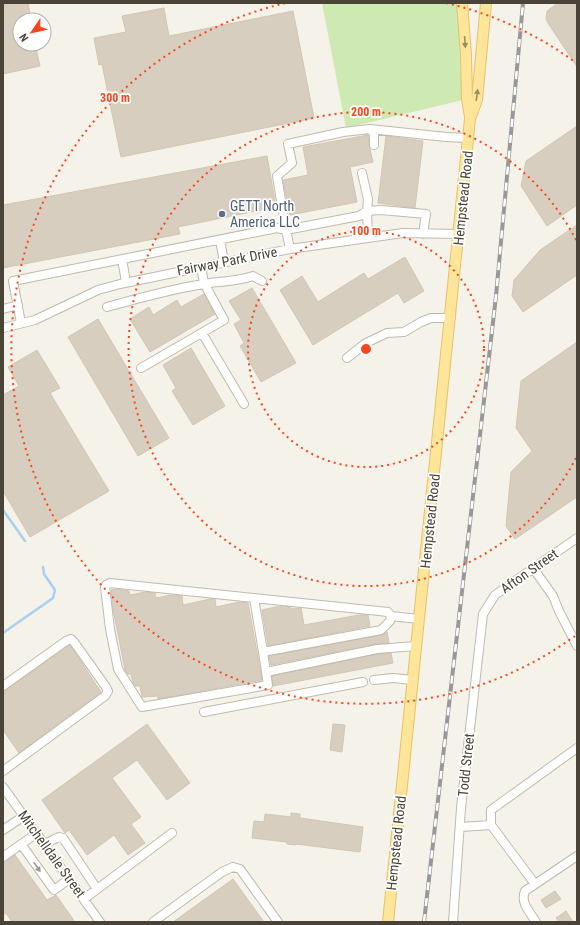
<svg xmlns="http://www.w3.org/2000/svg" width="580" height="925" font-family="'Roboto Condensed',sans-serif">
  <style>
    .green { fill: #cfe9b3 }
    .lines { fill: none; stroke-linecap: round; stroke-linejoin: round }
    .stream { stroke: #a7d0f1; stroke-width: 2.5 }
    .building { fill: #d7cebf; stroke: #d1c6b2 }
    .minor-casing { stroke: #c0baac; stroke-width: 10 }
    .major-casing { stroke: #e4c369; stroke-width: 12 }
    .minor { stroke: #fff; stroke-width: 8 }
    .major { stroke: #fee59a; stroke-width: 10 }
    .rail-casing { stroke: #989898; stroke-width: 4 }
    .rail { stroke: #fff; stroke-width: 2.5; stroke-dasharray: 8; stroke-linecap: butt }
    .oneway { fill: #9a8c64 }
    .oneway2 { fill: #9b9892 }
    .ring { fill: none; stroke: #f9461c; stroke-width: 2; stroke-dasharray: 2 4 }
    .service-dot { fill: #5c6f8a; stroke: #fff; stroke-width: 1.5 }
    .labels { text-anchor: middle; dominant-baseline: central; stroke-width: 3.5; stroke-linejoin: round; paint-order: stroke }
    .street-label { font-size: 14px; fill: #494338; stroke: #fff }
    .service-label { font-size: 14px; fill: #4e5e75; stroke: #fff; text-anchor: start }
    .centre { fill: #f9461c; stroke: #fff; stroke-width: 2 }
    .ring-label { font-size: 12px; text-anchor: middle; font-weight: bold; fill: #f9461c; stroke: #fff; stroke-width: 3.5; stroke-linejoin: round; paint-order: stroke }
  </style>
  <rect width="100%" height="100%" fill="#f5f2ea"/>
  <path class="green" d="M322 3H457L463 100 346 128Z"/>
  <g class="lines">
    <path class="stream" d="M3 510 25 541
      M3 633 53 598 55 590 44 574 43 567"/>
  </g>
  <path class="building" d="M3 3H28L31 20H20V44H35L40 66 3 74Z
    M558 3H577V67L546 20 547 11Z
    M164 8 169 36 293 11 314 118 121 157 102 64 99 65 94 38 126 32 122 16Z
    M577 126V205L547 226 521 186 526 161Z
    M368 135 369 145 373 162 350 167 357 202 290 215 283 180 308 175 303 147Z
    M386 136 423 141 415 208 378 203Z
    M267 156 276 207 178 227 180 234 3 268V205Z
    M577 225V275L523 312 512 296 514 280 540 250Z
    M405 257 424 291 404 303 398 293 313 345 280 290 302 276 318 302 364 273 368 279Z
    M252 288 296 363 261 382 240 346 244 343 234 324 241 320 229 301Z
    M204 294 215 314 150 352 130 319 149 307 153 315 177 300 181 307Z
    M98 319 169 438 138 456 68 337Z
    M577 342V497L515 539 506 526 511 472 532 451 516 428 521 381Z
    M191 348 225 406 193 425 172 391 176 388 163 365Z
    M37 350 60 388 50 393 109 491 30 537 3 491V395L19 386 8 367Z
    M116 589 129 591 130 595 145 592 155 593 156 598 171 595 182 596 183 605 210 599H215L216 607 239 602 248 603 262 680 158 699V696L142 697 140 686H135L133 683 131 674H128L125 670 113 609 111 590Z
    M280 606 290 607 291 609 301 608 304 625 359 615H368L370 626 268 646 262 610Z
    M387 632 389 643 376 644 271 665 269 656 382 635Z
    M70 645 101 692 19 753 3 730V691L6 690Z
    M391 653 393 663 273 686 272 676 378 654Z
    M147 724 190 783 167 800 137 760 112 778 141 817 131 824 145 843 128 855 114 835 87 855 69 830 65 833 42 800Z
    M333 724 345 725 342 752 330 750Z
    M291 813 300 814V818L363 827 360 852 296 844V845L287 844V842L252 838 254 821 264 822 265 814 291 817Z
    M15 855 47 900 56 895 75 922H12L6 913 3 915V863Z
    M233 879 264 922H173Z
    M555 891 561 899 546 908 541 900Z
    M566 911 573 922H559L556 918Z"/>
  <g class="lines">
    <g class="minor-casing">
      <path id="minor" d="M370 129 446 137 468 138
        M368 238 367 211 381 210 426 214 423 234
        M220 240 224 262
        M290 249C285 225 281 201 277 176L292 163 288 144 343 132 370 129 374 134V145
        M122 259 126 282
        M107 307C139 298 171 289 204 284 222 281 235 282 253 276L262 281
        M3 309 18 305
        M21 323 13 281 277 228 286 230 359 216 367 211 368 199 362 173
        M3 328 35 320 98 290 120 284 290 249 403 233 459 234
        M202 333 244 404
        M347 358 366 343 387 333 404 332 421 322 431 318H451
        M141 368 224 320 204 283 201 267
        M533 568 553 596 559 611 577 646
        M254 598 263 652 381 630 390 621 391 616
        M416 646 377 649 266 672 268 685 142 707 118 669 110 629 105 587 106 585 110 583 388 612 391 616 419 619
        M263 652 266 672
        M374 680 393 678 413 680
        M3 686 66 641 71 639 74 642 106 687 108 691 105 696 3 771
        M204 712 363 682
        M3 787 100 922
        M460 827 491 825
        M3 830 24 816
        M21 844 54 890 69 879
        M44 844 59 837 63 838 97 889
        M3 857 37 833
        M535 884 491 825V810L577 748
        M84 899 172 833
        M153 922 222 872 233 867 240 869 278 922
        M453 922 461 808 483 614 495 595 577 538
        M536 922C530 912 520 903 525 891L577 856"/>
    </g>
    <g class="major-casing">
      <path id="major" d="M462 3 466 55 467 99 470 117
        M388 922 470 119 477 100 486 3"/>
    </g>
    <use href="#minor" class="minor"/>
    <use href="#major" class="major"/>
    <g class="rail-casing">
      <path id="rail" d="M424 922 496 296 523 3"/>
    </g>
    <use href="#rail" class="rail"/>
  </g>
  <defs><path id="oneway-solid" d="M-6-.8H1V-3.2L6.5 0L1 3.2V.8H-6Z"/></defs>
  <g class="oneway">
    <use href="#oneway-solid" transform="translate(465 42) rotate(86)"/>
    <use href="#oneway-solid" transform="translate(477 95) rotate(-82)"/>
  </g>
  <use class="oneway2" href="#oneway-solid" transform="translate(37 867) rotate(55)"/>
  <g class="ring">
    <circle cx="366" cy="349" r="118"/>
    <path d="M576 458A237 237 0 1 1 576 240"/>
    <path d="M575 636A355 355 0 1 1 286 3M446 3A355 355 0 0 1 575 62"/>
  </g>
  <circle class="service-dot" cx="222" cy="214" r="4"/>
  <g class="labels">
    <g class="street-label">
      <text transform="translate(463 198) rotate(-84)">Hempstead Road</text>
      <text transform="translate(227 261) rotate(-11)">Fairway Park Drive</text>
      <text transform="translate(430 521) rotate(-84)">Hempstead Road</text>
      <text transform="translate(529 571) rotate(-35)">Afton Street</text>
      <text transform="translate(466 765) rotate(-84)">Todd Street</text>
      <text transform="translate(396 843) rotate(-84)">Hempstead Road</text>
      <text transform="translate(52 854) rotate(54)">Mitchelldale Street</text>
    </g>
    <g class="service-label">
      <text x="230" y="206">GETT North<tspan x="230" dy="16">America LLC</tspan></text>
    </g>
  </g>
  <circle cx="366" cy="349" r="6" class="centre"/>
  <g class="ring-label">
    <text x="115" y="102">300 m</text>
    <text x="366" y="116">200 m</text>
    <text x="366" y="235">100 m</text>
  </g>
  <rect width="580" height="925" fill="none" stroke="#494338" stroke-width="8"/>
  <g transform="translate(32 32) rotate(236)"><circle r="19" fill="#ffffff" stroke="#b6b4af"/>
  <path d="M0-3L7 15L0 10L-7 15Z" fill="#f9461c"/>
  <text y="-6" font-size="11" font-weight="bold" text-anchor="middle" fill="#494338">N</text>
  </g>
</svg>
